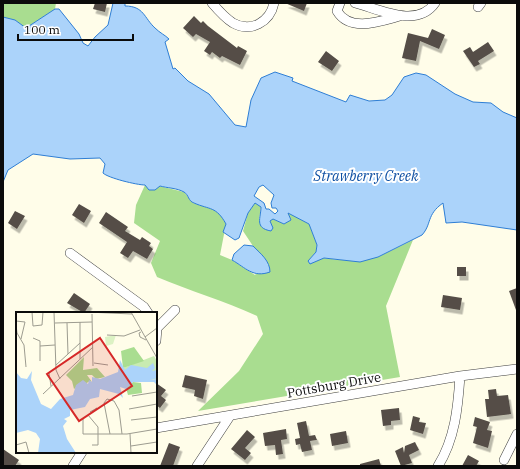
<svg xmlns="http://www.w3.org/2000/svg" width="520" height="469" font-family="'IBM Plex Serif',serif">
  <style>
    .forest { fill: #a9dd90 }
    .water { fill: #abd3fa; stroke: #2e7ed5; fill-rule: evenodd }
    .building { fill: #544e47; filter: url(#shadow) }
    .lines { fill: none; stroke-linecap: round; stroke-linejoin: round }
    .minor-casing { stroke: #3e3e3e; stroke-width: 10 }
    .minor { stroke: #fff; stroke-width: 9 }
    .labels { text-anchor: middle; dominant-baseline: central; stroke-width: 4; stroke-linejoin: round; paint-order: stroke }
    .street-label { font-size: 13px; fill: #0b0b0b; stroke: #fff }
    .water-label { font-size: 14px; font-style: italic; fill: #0f50a3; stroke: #fff }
    .inset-road { fill: none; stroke: #9d9c90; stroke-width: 1 }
    .view { fill: #d62828; fill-opacity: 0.15; stroke: #d62828; stroke-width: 2 }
    .inset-edge { fill: none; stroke: #0b0b0b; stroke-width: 2 }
  </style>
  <defs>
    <filter id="shadow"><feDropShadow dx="2.5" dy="4.5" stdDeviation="0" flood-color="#0004"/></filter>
  </defs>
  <rect width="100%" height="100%" fill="#fffde9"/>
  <path class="forest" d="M3 3H56L55 9 26 28 15 20 3 17Z
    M145 185 159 186 184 192 193 203 214 209 221 216 226 224 220 255 232 260 255 275 267 261 253 246 243 231 248 213 255 203 261 206 259 220 273 219 284 224 291 220 287 212 309 224 317 245 316 252 308 261 324 258 339 260 378 257 413 240 386 306 400 377 198 411 239 371 263 334 257 316C225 301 190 291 157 277L151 263 160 241 134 223 136 205Z"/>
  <path class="water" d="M113 3H125V6C144 6 144 18 155 28 160 33 165 35 169 39L165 42 173 69 175 68 188 81 209 94 235 125 246 127 251 100 261 78 275 72 293 78 292 81 346 102 350 95 369 101 385 100 392 95 404 77 416 73 426 75 455 94 473 102 491 103 503 112 517 118V230L462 222 446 223 443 203C426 215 432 224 422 235L378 257 360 262 324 258 310 264 308 261 316 252 317 245 309 224 288 213 291 220 284 224 273 219 270 221 273 228 271 231C254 228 261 218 261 207L255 203 248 213 239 238 235 240 223 232 226 224C216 206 210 210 194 203 188 201 189 195 184 192 177 188 167 188 160 186L155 190H149L145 185C137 185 108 178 103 173L105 164 100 158 70 159 33 154 8 170 3 182V17L15 20 26 28 55 9H59L79 34 83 43 88 46 95 37 108 25ZM263 185 274 195 271 203 272 208H276L278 211 275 214 269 209H266L264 203 254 196 259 187Z
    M244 245 253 246C261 254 270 261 270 272 253 278 246 268 232 260L234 254Z"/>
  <path class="building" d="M95 3H107L105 12 93 9Z
    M285 3H307L304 11Z
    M194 16 201 23 203 21 208 26 237 48 238 46 247 51 240 65 222 56 220 58 212 52 210 55 204 51 210 42 196 34 193 37 183 28Z
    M432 29 445 35 439 49 420 41 416 61 402 58 408 33 428 38Z
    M488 42 494 51 478 61 480 64 474 67 463 51 470 47 473 52Z
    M326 51 339 61 332 71 318 62Z
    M79 204 91 211 84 223 72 215Z
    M15 211 25 216 17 229 8 223Z
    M106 212 128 227 125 231 140 240 142 237 151 243 149 246 153 249 147 259 133 251 128 258 120 253 127 242 99 223Z
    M457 267H466V276H457Z
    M517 288V310H516L509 291Z
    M74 293 90 304 84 313 67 303Z
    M443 295 462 298 460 310 441 307Z
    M185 375 207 380 203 399 194 396 195 390 182 387Z
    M156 383 166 390 161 396 166 400 160 408 156 405Z
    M496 389 497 396 508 395 511 414 487 417 485 399H489L488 390Z
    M399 408 400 420 391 421V425L383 426 381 410Z
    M413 416 420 418 419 422 426 423 423 434 410 430Z
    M475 417 490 422 487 430 492 431 488 448 473 443 477 427 473 426Z
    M306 421 309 436 315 435 317 440 310 441 312 450 302 452 300 444 296 445 295 439 300 438 297 423Z
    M286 429 287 439 281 440 283 454 276 455 275 445 265 446 263 433Z
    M247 430 255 437 245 448 251 453 245 460 231 449Z
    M346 431 348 443 332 446 330 434Z
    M415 442 419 450 409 455 412 463 401 466 395 451 403 447 404 453 405 446Z
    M169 443 180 447 173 466H160Z
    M3 449 19 460 15 466H3Z
    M468 455 479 461 476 466H462Z
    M379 459 381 466H360V464Z"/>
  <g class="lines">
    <g class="minor-casing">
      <path id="minor" d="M212 3C218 10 225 18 233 23 251 33 270 22 274 3
        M340 3 337 11C350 33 381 21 400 16
        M355 3C379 9 417 29 435 3
        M478 7 481 3
        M70 253 144 307 148 313
        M156 341 157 328 175 310
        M156 428 460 376 517 369
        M504 460 517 434
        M73 466 82 452
        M197 466 230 416
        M438 466C455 439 458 407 460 376"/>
    </g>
    <use href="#minor" class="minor"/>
  </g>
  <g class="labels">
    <g class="street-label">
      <text transform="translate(334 385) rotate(-10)">Pottsburg Drive</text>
    </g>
    <g class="water-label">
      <text x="366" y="176">Strawberry Creek</text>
    </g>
  </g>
  <g transform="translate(16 312)">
    <rect width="141" height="141" fill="#fffde9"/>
    <path d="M138 44 141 49V67L124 69 106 60 107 56Z" fill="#c8ebb1"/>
    <path d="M118 35 128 49 107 56 105 39ZM68 45 67 58 81 56 89 65 80 67 76 63H71L76 70 74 69 69 72 66 70 58 77 56 69 50 63ZM117 70 125 71 126 81 112 83 110 76Z" fill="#a9dd90"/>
    <path d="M100 23 97 32 90 34 89 25Z" fill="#dcf2c4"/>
    <path d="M104 48 109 58 115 53 131 56 137 51 139 56 136 59 141 58V66L134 68 141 67V73L138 70H117L110 77 104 75 107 86 103 82 84 77 83 85 74 87 69 95 54 98V104L48 107 51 109 47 114 51 127 60 141H22L24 127 20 121 12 118 0 121V60L5 66 11 67 16 59 15 68 25 92 35 97 44 87 57 83 60 73 67 68 72 72 73 68 76 70V65L84 67 102 60Z" fill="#abd3fa"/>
    <path class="inset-road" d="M16 0 17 14 26 13 27 0M38 0 40 58 44 67M71 0 116 2M115 0 141 46M76 2 77 54M0 9 9 10 5 27M64 10V47M39 11 76 10M51 11 52 42M0 13 1 21 8 33 10 55M125 20 123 21 124 25 130 28M91 23 108 24 124 18M129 25 141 16M17 26 24 29V49M24 34 39 33M78 51 92 53M40 53 64 31M33 61 35 74M27 82 77 35M116 84 141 80M113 97 141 92M74 100 81 96 72 103 82 115V133H76M67 106V122H111L141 117M115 108 141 105M94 122 88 91 91 87 98 89 103 98 106 122M114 122 115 141M0 133 10 130 13 141M115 134 141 130"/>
    <path class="view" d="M84 26 116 74 63 109 31 62Z"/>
    <rect width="141" height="141" class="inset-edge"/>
  </g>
  <rect width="520" height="469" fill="none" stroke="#0b0b0b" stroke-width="8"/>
  <path d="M18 34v6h115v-6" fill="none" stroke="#0b0b0b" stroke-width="2"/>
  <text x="24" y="34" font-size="12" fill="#0b0b0b" stroke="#ffffff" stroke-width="3" paint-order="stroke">100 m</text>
</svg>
